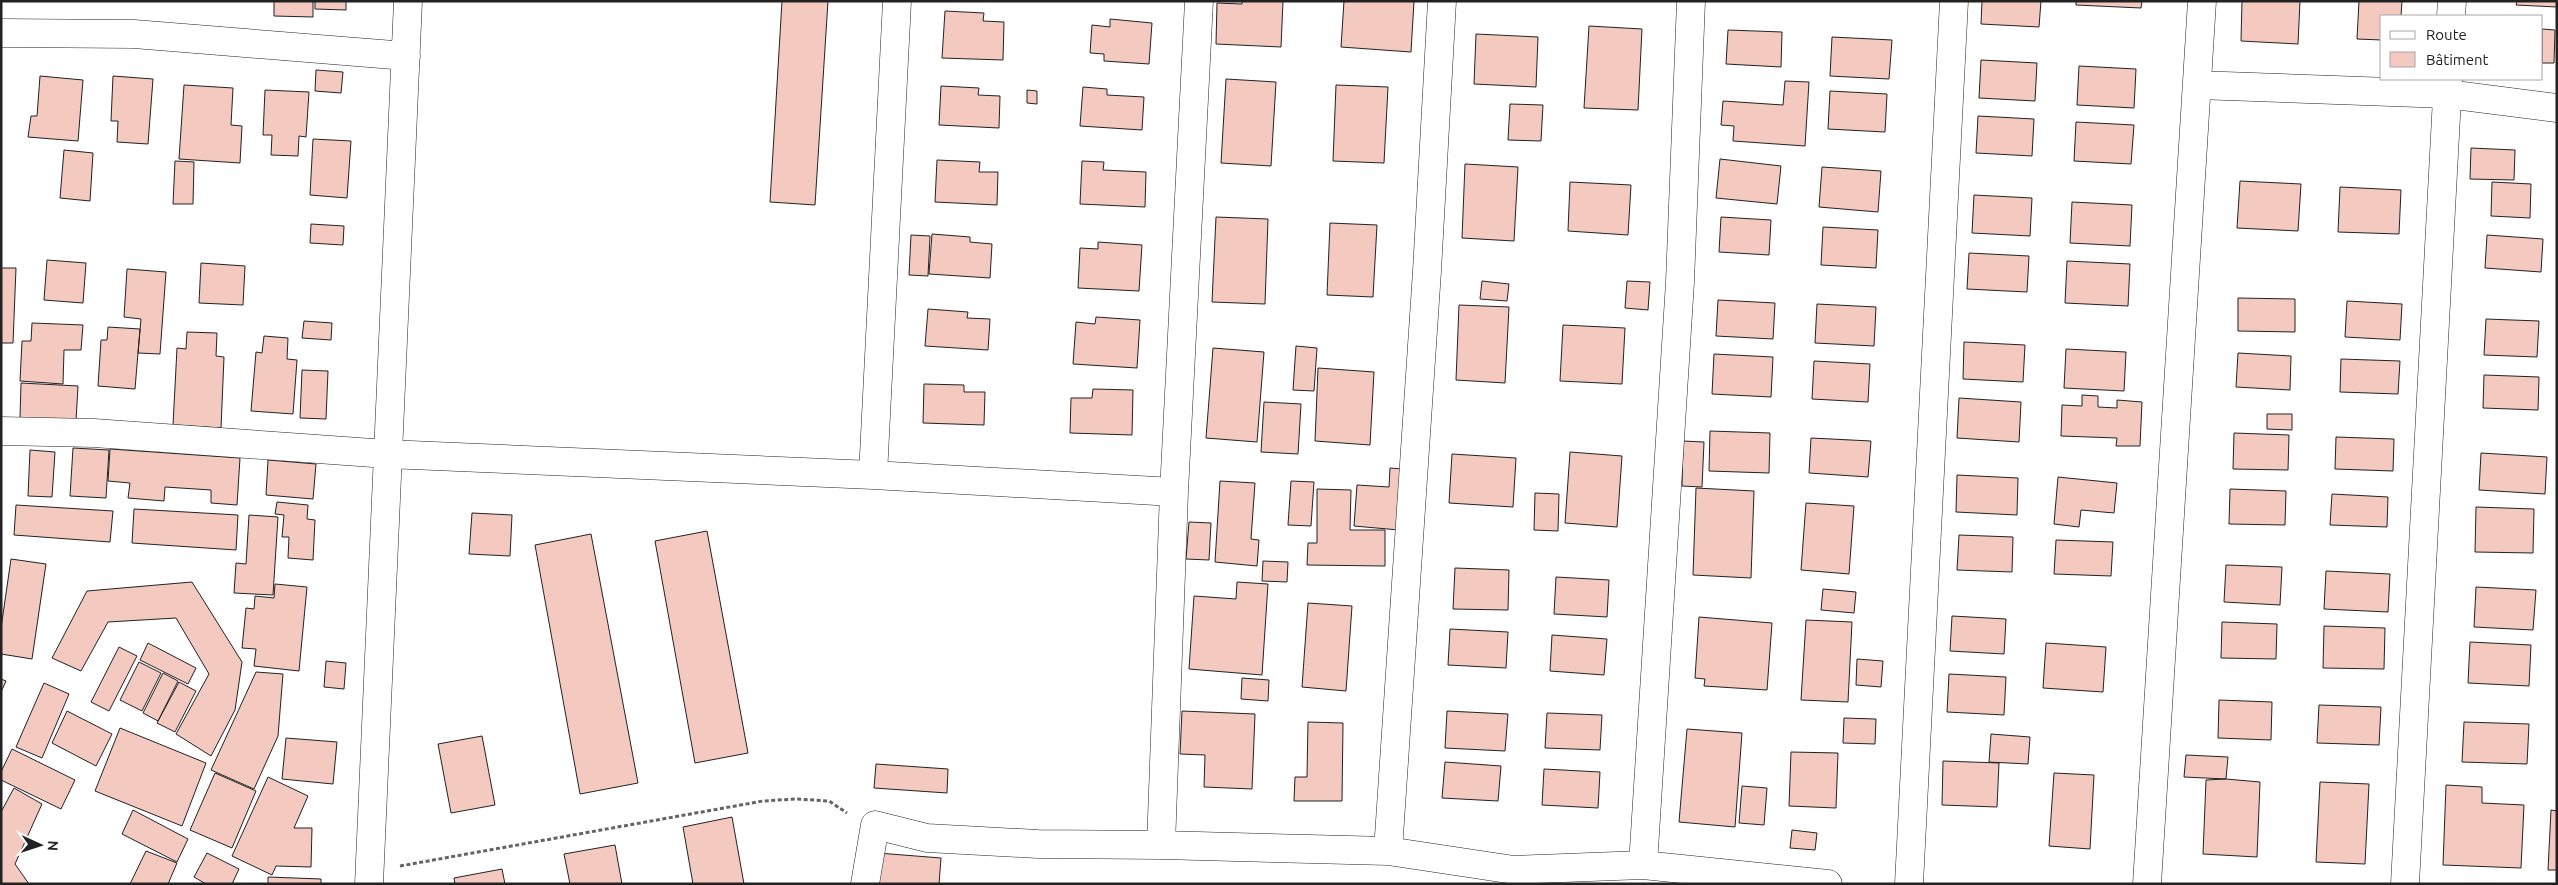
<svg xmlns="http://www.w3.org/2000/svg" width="2558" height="885" font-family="Ubuntu,sans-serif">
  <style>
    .building { fill: #f3c9c0; stroke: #222 }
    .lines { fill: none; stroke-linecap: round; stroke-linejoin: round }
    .street-casing { stroke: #222; stroke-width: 29 }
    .path { stroke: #646464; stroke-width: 3; stroke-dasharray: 4 2.5; stroke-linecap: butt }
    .street { stroke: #fff; stroke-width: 28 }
  </style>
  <rect width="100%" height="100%" fill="#fff"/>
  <path class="building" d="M274 1H313V17L274 16Z
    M315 1H346V10L315 9Z
    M782 1H828L815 205 770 202Z
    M1242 1H1283L1281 47 1216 44 1217 3 1242 4Z
    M1344 1H1414L1411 52 1341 47Z
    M1982 1H2041L2039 27 1981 24Z
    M2076 1H2142L2141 8 2076 5Z
    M2242 1H2300L2298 44 2241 41Z
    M2359 1H2402L2401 16H2382V40L2357 39Z
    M2517 1H2557V7L2516 5Z
    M945 11 984 13 983 21 1004 22 1003 60 942 58Z
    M1110 19 1152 23 1149 64 1104 61V54L1090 53 1092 25 1110 27Z
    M1589 26 1642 29 1638 110 1584 108Z
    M2542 29 2555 30 2554 63H2542Z
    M1728 30 1782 32 1781 67 1726 64Z
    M1476 34 1538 37 1536 87 1474 84Z
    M1832 37 1892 40 1889 79 1830 76Z
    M1981 60 2037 63 2035 101 1979 98Z
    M2079 66 2136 69 2134 108 2077 105Z
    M316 70 343 72 341 93 315 91Z
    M40 76 83 80 78 141 28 137 31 116H37Z
    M113 76 153 79 148 144 117 142 118 121H111Z
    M1226 79 1276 82 1271 166 1221 163Z
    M1785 81 1809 82 1805 146 1733 141 1734 126 1721 125 1723 101 1783 105Z
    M184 85 233 88 231 125 242 126 240 163 179 159Z
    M1336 85 1388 87 1384 163 1333 161Z
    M941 86 979 88 978 95 1000 96 999 128 939 125Z
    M1083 87 1107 89V95L1144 97 1142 130 1080 126Z
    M265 90 309 92 306 137 299 136 298 156 271 155 272 135H263Z
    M1027 90 1037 91V104L1027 103Z
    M1830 91 1887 94 1885 132 1828 129Z
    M1510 104 1543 105 1541 141 1508 140Z
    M1978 116 2034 119 2032 156 1976 153Z
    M2076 122 2134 125 2131 164 2074 161Z
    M313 139 351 141 347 198 310 195Z
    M2471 148 2515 150 2514 180 2470 179Z
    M64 150 93 153 90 201 60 198Z
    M1720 159 1781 166 1777 204 1716 198Z
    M937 160 980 162 979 172H998L997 205 935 202Z
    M175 161 194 162 193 204H173Z
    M1082 161 1104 162 1103 170 1146 172 1145 207 1080 204Z
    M1465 164 1518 167 1514 241 1462 238Z
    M1822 167 1881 171 1878 212 1819 207Z
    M2240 181 2301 184 2298 231 2237 228Z
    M1570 182 1631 185 1628 235 1568 231Z
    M2492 182 2531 184 2530 218 2491 216Z
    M2340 187 2401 190 2399 234 2338 232Z
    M1974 195 2032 198 2030 236 1972 233Z
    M2072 202 2132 205 2130 246 2070 243Z
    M1216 217 1268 219 1265 304 1212 302Z
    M1721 217 1771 220 1769 255 1719 252Z
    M1330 223 1377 225 1373 297 1327 295Z
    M311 224 344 226 343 245 310 243Z
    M1823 227 1878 230 1876 268 1821 265Z
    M932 234 970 237V242L992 244 990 278 929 274Z
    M911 235 930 236 928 276 909 275Z
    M2487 235 2543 239 2541 272 2485 268Z
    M1098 242 1142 245 1139 291 1078 288 1080 248 1098 249Z
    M1969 253 2029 256 2027 292 1967 289Z
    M47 260 86 263 83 303 44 300Z
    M2067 261 2130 264 2128 306 2065 303Z
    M201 263 245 266 243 305 199 303Z
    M1 268H16L13 343H1Z
    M127 269 166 272 160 354 138 353 141 319 124 317Z
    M1482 281 1509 284 1507 301 1480 299Z
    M1627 281 1650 282 1648 310 1625 308Z
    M2238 298 2295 299V332L2238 331Z
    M1718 300 1775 303 1773 339 1716 336Z
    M2347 301 2402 304 2400 340 2345 337Z
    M1817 304 1876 307 1874 346 1815 343Z
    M1459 305 1509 307 1505 383 1456 380Z
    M928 309 968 312 967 318 990 319 988 350 925 346Z
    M1096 317 1140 320 1137 368 1073 364 1076 322 1095 324Z
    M2486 319 2539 321 2537 357 2484 355Z
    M304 321 332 323 331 340 302 338Z
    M32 323 83 325 81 350H64L63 384 20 381 22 341H31Z
    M1563 325 1625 328 1622 384 1560 381Z
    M108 327 140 329 135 389 98 386 101 340H107Z
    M187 332 217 333 216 356 224 357 221 428 173 425 177 348 186 349Z
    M264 336 288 338 287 359 297 360 293 414 251 411 256 352 262 353Z
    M1964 342 2025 345 2023 382 1963 379Z
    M1296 346 1317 348 1314 391 1293 390Z
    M1213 348 1264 352 1257 442 1206 438Z
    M2066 349 2126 352 2124 391 2064 388Z
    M2238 353 2291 356 2290 390 2236 387Z
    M1714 354 1773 357 1771 397 1712 394Z
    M2341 359 2400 361 2398 394 2340 392Z
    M1814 361 1870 364 1868 402 1812 399Z
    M1318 368 1374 372 1370 445 1315 441Z
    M302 370 328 371 326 419 300 418Z
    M2484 375 2539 377 2538 410 2483 408Z
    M21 383 78 386 76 421 20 418Z
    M924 384 964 385V392H985L984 425 923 423Z
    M1093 389 1133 390 1132 435 1070 433 1071 398H1092Z
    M2082 395 2098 396V407L2117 408V400L2142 402 2140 446H2116L2117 438 2061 436 2062 405 2082 406Z
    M1959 398 2021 402 2019 442 1957 438Z
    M1264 402 1301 404 1298 454 1261 452Z
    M2267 414H2292V430L2267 429Z
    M1710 431 1770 433 1769 473 1709 471Z
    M2234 433 2289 435 2288 470 2233 469Z
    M2336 437 2394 439 2393 471 2335 469Z
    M1811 438 1871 441 1868 477 1809 473Z
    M1683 441 1704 442 1702 487 1682 486Z
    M73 448 109 450 106 498 70 496Z
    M110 449 240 458 237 505 211 503V490L165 487 164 501 128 498 130 483 108 481Z
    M30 450 55 452 52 497 28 496Z
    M1570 452 1622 456 1617 527 1565 523Z
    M2481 453 2547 457 2545 494 2479 490Z
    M1452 454 1516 458 1513 507 1449 503Z
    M268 460 316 464 313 499 266 495Z
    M1390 468 1403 469 1399 530 1354 526 1357 485 1389 487Z
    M1957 475 2018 478 2017 515 1956 512Z
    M2058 477 2117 483 2114 513 2081 510 2079 527 2054 524Z
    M1220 481 1255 483 1251 539 1259 540 1257 566 1215 562Z
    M1291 481 1314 482 1311 526 1288 525Z
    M1696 488 1754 491 1751 578 1693 575Z
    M1317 489 1351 490 1350 530H1385V566L1307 565 1308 543H1317Z
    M2230 489 2286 491 2285 525 2229 524Z
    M1535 493 1559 494 1558 531 1534 530Z
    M2332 494 2388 497 2387 527 2330 525Z
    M277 502 308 505 307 519 315 520 313 560 288 558 289 537H282L284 515 275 514Z
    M1806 503 1854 506 1849 574 1801 570Z
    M16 505 113 511 110 542 14 535Z
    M2476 507 2534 509 2533 553 2475 552Z
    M134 509 238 515 236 550 132 543Z
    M472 513 512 515 510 556 469 554Z
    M249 515 278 517 273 595 234 593 236 563 246 564Z
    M1189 522 1211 523 1209 560 1186 559Z
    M707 531 748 753 695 763 655 541Z
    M591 534 638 783 580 794 535 545Z
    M1959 535 2013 537 2012 572 1957 570Z
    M2056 540 2113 542 2111 576 2054 574Z
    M11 559 46 564 32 659 1 654V628Z
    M1263 561 1288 562 1287 582 1262 581Z
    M2226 565 2282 567 2280 605 2224 602Z
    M1455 568 1509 570 1508 610 1453 609Z
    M2326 571 2390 574 2388 612 2324 609Z
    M1556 577 1609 580 1607 617 1554 614Z
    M192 582 242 662 235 710 211 756 176 734 209 674 176 618 108 622 81 671 52 658 87 591Z
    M1237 582 1268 584 1262 675 1189 669 1194 596 1236 599Z
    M275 584 307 587 299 671 254 666 256 649 242 648 246 608 254 609 255 596 274 598Z
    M2476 587 2536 590 2533 630 2474 627Z
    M1823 589 1856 592 1854 613 1821 610Z
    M1308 603 1352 606 1346 691 1302 687Z
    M1952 616 2006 619 2004 654 1950 651Z
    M1699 617 1772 623 1767 690 1704 686 1705 679 1695 678Z
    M1806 620 1852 622 1848 702 1801 700Z
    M2222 622 2277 624 2276 659 2221 658Z
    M2324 626 2385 628 2384 669 2323 668Z
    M1450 629 1508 632 1506 668 1448 665Z
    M1552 635 1607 639 1604 675 1550 671Z
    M2470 642 2531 645 2529 686 2468 683Z
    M148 643 196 668 188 684 140 660Z
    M2046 643 2106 647 2103 692 2043 688Z
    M119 647 137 656 109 711 91 702Z
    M1857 659 1883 661 1881 687 1856 685Z
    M326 661 346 663 344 689 324 687Z
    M139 662 161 673 142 711 120 700Z
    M256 672 283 674 278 736 254 789 211 770Z
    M163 673 178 681 158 721 143 713Z
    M1949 674 2006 677 2004 715 1947 712Z
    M1242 678 1269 680 1268 701 1241 699Z
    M1 679 6 681 1 692Z
    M179 682 196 691 175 732 157 723Z
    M44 683 69 694 42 758 16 747Z
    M2219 700 2272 702 2271 740 2218 738Z
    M2319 705 2381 707 2379 745 2317 743Z
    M67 711 112 734 96 766 52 743Z
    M1182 711 1255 714 1252 789 1204 787 1205 755 1180 754Z
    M1447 711 1508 714 1505 751 1445 748Z
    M1547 713 1602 715 1600 750 1545 748Z
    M1844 718 1876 719 1875 744 1843 743Z
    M1308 722 1343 723 1342 801H1294L1295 777H1307Z
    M2464 722 2529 724 2527 764 2462 762Z
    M120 728 206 763 182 826 95 791Z
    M1687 729 1742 733 1735 827 1679 822Z
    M1991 734 2030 737 2028 764 1989 762Z
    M482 736 495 805 451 813 438 744Z
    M286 738 337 742 333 784 282 779Z
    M12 749 75 780 61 809 1 780V772Z
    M1791 752 1838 753 1836 808 1789 806Z
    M2186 755 2228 757 2226 779 2184 777Z
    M1943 761 1999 763 1997 807 1942 805Z
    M1445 762 1501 766 1498 801 1442 798Z
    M876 764 948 769 947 793 874 788Z
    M1544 769 1600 772 1598 808 1542 805Z
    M215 773 256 791 232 848 190 830Z
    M2054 773 2094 775 2090 849 2049 846Z
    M268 777 308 796 294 828H312L311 867 276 866 272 875 232 856Z
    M2226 779 2260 782 2257 857 2203 854 2206 780Z
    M2320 782 2369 784 2365 864 2316 862Z
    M2446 785 2482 787V803L2524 805 2521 868 2443 865Z
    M1742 786 1767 788 1764 825 1739 823Z
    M14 788 42 804 15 864 29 884H1V812Z
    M133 810 188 839 177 862 122 834Z
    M2551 810 2557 811V870H2548Z
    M732 817 744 884H693L683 827Z
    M1792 830 1817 833 1815 850 1790 848Z
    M615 845 622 884H570L564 854Z
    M146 851 177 863 168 884H130Z
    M207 853 239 869 232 884H206L194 877Z
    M878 853 941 858 939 884H876Z
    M502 869 505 884H455L454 878Z
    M268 877 321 879V884H268Z"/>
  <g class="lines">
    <g class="street-casing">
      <path id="street" d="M2451 16 2452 1
        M1 33 134 34 406 56
        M2197 85 2447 94 2557 108
        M1 431 94 433 387 454 873 475 1174 492
        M873 475 897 1
        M1161 845 1174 492 1199 1
        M1388 851 1427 271 1442 1
        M1643 865 1680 282 1691 1
        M369 884 408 1
        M865 884 875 825 927 838 1038 844 1161 845 1388 851 1514 870 1643 865 1828 884
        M1909 884 1954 1
        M2147 884 2202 1
        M2405 884 2448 79"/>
    </g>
    <path class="path" d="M400 866 763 801 796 799 829 801 847 813"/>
    <use href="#street" class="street"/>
  </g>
  <rect width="2558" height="885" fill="none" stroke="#222222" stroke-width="5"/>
  <rect x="2380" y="15" width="162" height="65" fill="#ffffff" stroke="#a7a7a7"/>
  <rect x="2390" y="31" width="25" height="8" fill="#ffffff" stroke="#a7a7a7"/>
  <text x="2426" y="40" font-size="15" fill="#222222">Route</text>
  <rect x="2390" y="52" width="25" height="15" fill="#f3c9c0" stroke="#a7a7a7"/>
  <text x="2426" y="65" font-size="15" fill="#222222">Bâtiment</text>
  <g transform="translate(40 845) rotate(93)" stroke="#ffffff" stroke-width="4" paint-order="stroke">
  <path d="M0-4L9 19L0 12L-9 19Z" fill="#222222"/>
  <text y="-8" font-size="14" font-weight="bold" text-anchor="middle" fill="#222222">N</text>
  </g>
</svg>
